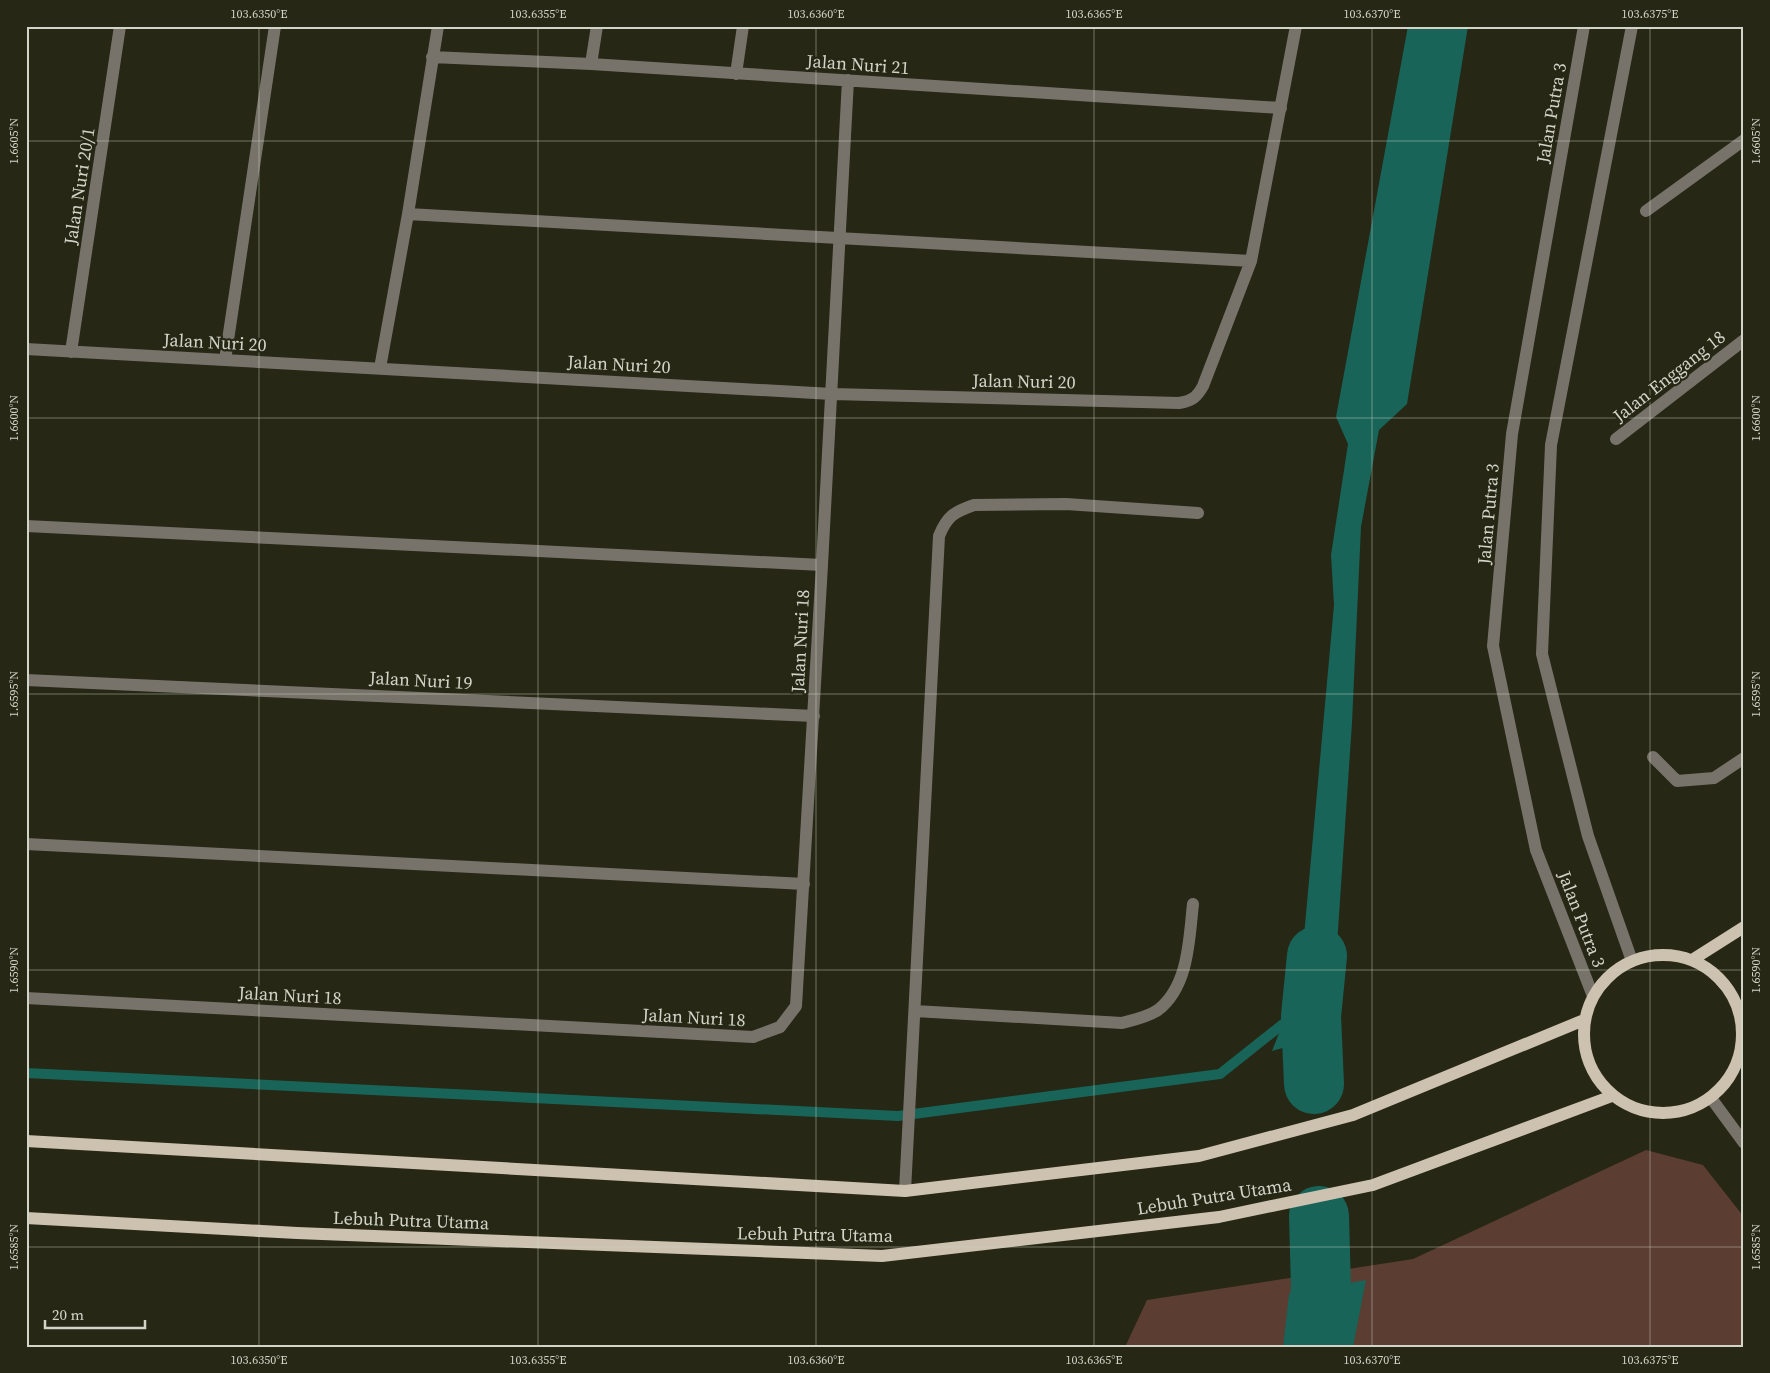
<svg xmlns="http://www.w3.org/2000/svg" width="1770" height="1373" font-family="'Source Serif 4',serif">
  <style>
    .grass { fill: #5b3d32 }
    .water { fill: #186458 }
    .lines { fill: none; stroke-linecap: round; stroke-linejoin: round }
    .stream { stroke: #186458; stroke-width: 10 }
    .river { stroke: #186458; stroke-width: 60 }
    .minor { stroke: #78736a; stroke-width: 12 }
    .major { stroke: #cdc1b0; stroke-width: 12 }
    .ticks { fill: none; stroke: #d3d4c8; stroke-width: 1; stroke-opacity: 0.45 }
    .labels { text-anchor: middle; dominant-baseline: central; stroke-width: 4.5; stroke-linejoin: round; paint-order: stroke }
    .street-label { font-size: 18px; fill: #d3d4c8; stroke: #262714 }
    .neatline { fill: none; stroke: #d3d4c8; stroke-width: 2 }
    .ticks-label { font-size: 12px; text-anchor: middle; fill: #d3d4c8 }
  </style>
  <rect width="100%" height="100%" fill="#262714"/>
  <path class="grass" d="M1646 1150 1703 1165 1744 1217V1347H1125L1147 1300 1413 1259Z"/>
  <path class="water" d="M1408 26H1468L1407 404 1379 430 1361 527 1352 723 1331 1034 1272 1051 1300 980 1334 605 1331 555 1348 444 1336 417Z
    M1366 1280 1353 1347H1283L1289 1294Z"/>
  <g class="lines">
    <path class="stream" d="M26 1073 898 1116 1220 1074 1283 1024 1296 1021"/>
    <path class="river" d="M1314 1084 1311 1016 1317 956
      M1314 1347 1321 1288 1319 1216"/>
    <path class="minor" d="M1584 26 1512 434 1493 646 1536 850 1593 996
      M432 57 591 64 1281 108
      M591 64 597 26
      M736 74 743 26
      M1646 211 1744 140
      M408 214 1251 261
      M26 349 832 394 1179 403C1192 401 1197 397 1203 386L1251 261 1296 26
      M71 352 120 26
      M225 360 275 26
      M380 368 408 214 438 26
      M1616 439 1744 340
      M26 526 822 565
      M26 680 814 716
      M1653 757 1677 781 1714 778 1744 758
      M26 844 804 884
      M1632 961 1588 836 1542 654 1551 445 1632 26
      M26 998 753 1037 780 1027 796 1006 822 565 848 80
      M915 1011 1122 1023C1134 1020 1148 1017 1158 1010 1189 986 1189 939 1193 904
      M1711 1098 1744 1143
      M905 1191 939 536C947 516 954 512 974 505L1066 504 1198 513"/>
    <path class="major" d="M1584 1034a79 79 0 1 1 158 0a79 79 0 1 1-158 0Z
      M1692 960 1744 927
      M26 1141 905 1191 1199 1156 1353 1115 1584 1020
      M26 1218 297 1233 882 1256 1219 1217 1373 1185 1612 1096"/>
  </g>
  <path class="ticks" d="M259 26V1347M538 26V1347M816 26V1347M1094 26V1347M1372 26V1347M1650 26V1347M26 141H1744M26 418H1744M26 694H1744M26 970H1744M26 1247H1744"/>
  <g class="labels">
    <g class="street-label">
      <text transform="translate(858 64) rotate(4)">Jalan Nuri 21</text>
      <text transform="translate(1551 113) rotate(-80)">Jalan Putra 3</text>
      <text transform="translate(79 186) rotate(-81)">Jalan Nuri 20/1</text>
      <text transform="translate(215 342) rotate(3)">Jalan Nuri 20</text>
      <text transform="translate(619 364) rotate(3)">Jalan Nuri 20</text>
      <text transform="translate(1669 376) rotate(-38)">Jalan Enggang 18</text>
      <text transform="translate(1024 381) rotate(1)">Jalan Nuri 20</text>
      <text transform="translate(1488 514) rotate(-85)">Jalan Putra 3</text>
      <text transform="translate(800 641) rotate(-87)">Jalan Nuri 18</text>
      <text transform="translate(421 680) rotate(3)">Jalan Nuri 19</text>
      <text transform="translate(1582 919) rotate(69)">Jalan Putra 3</text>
      <text transform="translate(290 995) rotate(3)">Jalan Nuri 18</text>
      <text transform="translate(694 1017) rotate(3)">Jalan Nuri 18</text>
      <text transform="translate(1214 1196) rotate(-9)">Lebuh Putra Utama</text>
      <text transform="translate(411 1220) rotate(2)">Lebuh Putra Utama</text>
      <text transform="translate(815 1234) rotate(1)">Lebuh Putra Utama</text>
    </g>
  </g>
  <rect width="1770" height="1373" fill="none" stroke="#262714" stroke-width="55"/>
  <path d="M45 1320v8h100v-8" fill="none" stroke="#d3d4c8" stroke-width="2.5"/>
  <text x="52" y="1320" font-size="15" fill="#d3d4c8" stroke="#262714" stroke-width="4" paint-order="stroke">20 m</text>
  <rect x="28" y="28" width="1714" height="1318" class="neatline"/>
  <g class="ticks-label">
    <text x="259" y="18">103.6350°E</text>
    <text x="538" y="18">103.6355°E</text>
    <text x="816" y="18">103.6360°E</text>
    <text x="1094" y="18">103.6365°E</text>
    <text x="1372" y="18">103.6370°E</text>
    <text x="1650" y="18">103.6375°E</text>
    <text transform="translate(14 141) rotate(-90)" y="4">1.6605°N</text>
    <text transform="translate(1756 141) rotate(-90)" y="4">1.6605°N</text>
    <text transform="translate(14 418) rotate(-90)" y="4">1.6600°N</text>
    <text transform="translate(1756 418) rotate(-90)" y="4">1.6600°N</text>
    <text transform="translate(14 694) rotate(-90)" y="4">1.6595°N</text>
    <text transform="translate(1756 694) rotate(-90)" y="4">1.6595°N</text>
    <text transform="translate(14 970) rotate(-90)" y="4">1.6590°N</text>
    <text transform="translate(1756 970) rotate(-90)" y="4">1.6590°N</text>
    <text transform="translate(14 1247) rotate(-90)" y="4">1.6585°N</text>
    <text transform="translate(1756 1247) rotate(-90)" y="4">1.6585°N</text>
    <text x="259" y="1364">103.6350°E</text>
    <text x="538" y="1364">103.6355°E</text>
    <text x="816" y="1364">103.6360°E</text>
    <text x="1094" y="1364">103.6365°E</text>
    <text x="1372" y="1364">103.6370°E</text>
    <text x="1650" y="1364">103.6375°E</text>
  </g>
</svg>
